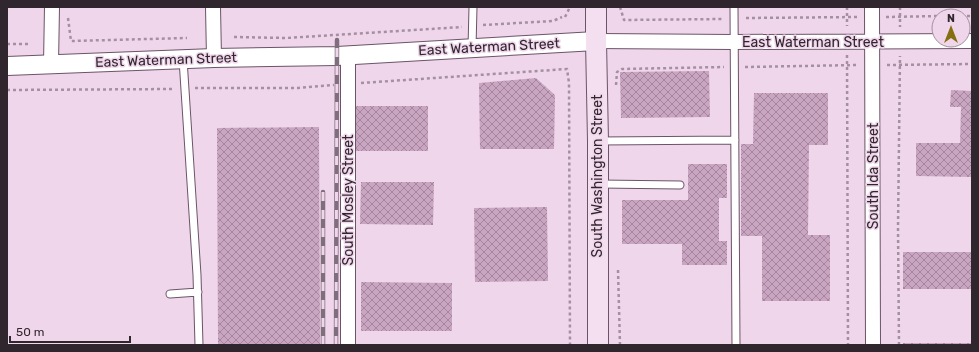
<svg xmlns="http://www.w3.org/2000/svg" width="979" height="352" font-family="Rubik,sans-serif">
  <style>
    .building { fill: url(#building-cross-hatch) }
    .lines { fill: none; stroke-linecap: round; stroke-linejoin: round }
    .service-casing { stroke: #6b5467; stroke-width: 9 }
    .minor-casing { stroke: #6b5467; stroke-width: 16 }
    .tertiary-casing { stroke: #6b5467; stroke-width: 20 }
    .secondary-casing { stroke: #6b5467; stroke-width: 22 }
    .path { stroke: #a490a0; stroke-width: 2.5; stroke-dasharray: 3 3; stroke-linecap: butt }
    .service { stroke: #fff; stroke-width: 7 }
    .minor { stroke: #fff; stroke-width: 14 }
    .tertiary { stroke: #fff; stroke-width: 18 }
    .secondary { stroke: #f3dff0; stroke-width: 20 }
    .rail-casing { stroke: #7f6e7c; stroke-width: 4.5 }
    .rail { stroke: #f0d6eb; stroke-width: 3; stroke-dasharray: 9; stroke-linecap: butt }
    .labels { text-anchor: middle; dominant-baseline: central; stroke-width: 3; stroke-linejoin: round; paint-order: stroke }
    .street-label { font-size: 14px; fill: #30262e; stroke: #f0d6eb }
  </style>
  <defs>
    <pattern id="building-cross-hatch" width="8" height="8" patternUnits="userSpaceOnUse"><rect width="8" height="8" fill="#c9a5c2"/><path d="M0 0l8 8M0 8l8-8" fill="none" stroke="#a4869e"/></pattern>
  </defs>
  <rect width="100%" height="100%" fill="#f0d6eb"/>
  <path class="building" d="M709 71 710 117 621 118 620 72Z
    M536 78 555 95 554 149H480L479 83Z
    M951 90 972 91V177L916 176V143H960L961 107H950Z
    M754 93H828V145H809L808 235H830V301H762V236H741V144H753Z
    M356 106H428V151H356Z
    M319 127 320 345H218L217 128Z
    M688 164H727V198H719V241H727V265H682V244H622V200H688Z
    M361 182H434L433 225 360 224Z
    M547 207 548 281 475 282 474 208Z
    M903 252H972V289H903Z
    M361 282 452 283V331H361Z
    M903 343H972V345H903Z"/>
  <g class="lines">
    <g class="service-casing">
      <path id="service" d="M734 7 736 345
        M472 48 473 7
        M183 59 197 275 199 345
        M599 141 735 140
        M600 184 680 185
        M170 294 198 292"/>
    </g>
    <g class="minor-casing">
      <path id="minor" d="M213 7 214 58
        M872 7 873 345
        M596 41 734 42 972 41
        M348 55V345
        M51 64 52 7"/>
    </g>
    <g class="tertiary-casing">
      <path id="tertiary" d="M7 66 214 58 337 56 596 41"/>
    </g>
    <g class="secondary-casing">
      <path id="secondary" d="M596 7V41L598 141V345"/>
    </g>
    <path class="path" d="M620 7 624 20 723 19
      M847 7V26
      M900 7V27
      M955 16H972
      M565 17 570 7
      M886 17 939 16
      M68 18 71 41 187 38
      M746 18 859 17
      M483 25 553 21 562 17
      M234 37 286 38 462 27
      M7 44H29
      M847 55 848 345
      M887 65 972 64
      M745 67 858 65
      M361 83 567 69 569 83 570 345
      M616 85 617 72 622 69 724 67
      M195 88H298L334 85
      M7 90 174 89
      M618 270 620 345
      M899 345 898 228 900 56"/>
    <use href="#service" class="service"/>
    <use href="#minor" class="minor"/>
    <use href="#tertiary" class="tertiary"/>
    <use href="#secondary" class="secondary"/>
    <g class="rail-casing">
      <path id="rail" d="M323 192V345
        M336 345 337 40"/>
    </g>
    <use href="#rail" class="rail"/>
  </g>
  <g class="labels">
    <g class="street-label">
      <text x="813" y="42">East Waterman Street</text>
      <text transform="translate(489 47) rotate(-3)">East Waterman Street</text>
      <text transform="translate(166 60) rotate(-2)">East Waterman Street</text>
      <text transform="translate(597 176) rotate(-90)">South Washington Street</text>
      <text transform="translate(873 176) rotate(-90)">South Ida Street</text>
      <text transform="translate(348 200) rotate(-90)">South Mosley Street</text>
    </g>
  </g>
  <rect width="979" height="352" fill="none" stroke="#30262e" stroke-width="16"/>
  <g transform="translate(951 28)"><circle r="19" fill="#f0d6eb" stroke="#a3909f"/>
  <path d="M0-3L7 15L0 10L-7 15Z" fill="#847010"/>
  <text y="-6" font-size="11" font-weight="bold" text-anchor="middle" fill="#30262e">N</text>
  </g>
  <path d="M10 336v6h120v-6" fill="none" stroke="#30262e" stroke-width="2"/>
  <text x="16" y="336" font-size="12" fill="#30262e" stroke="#f0d6eb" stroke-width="3" paint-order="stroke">50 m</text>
</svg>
